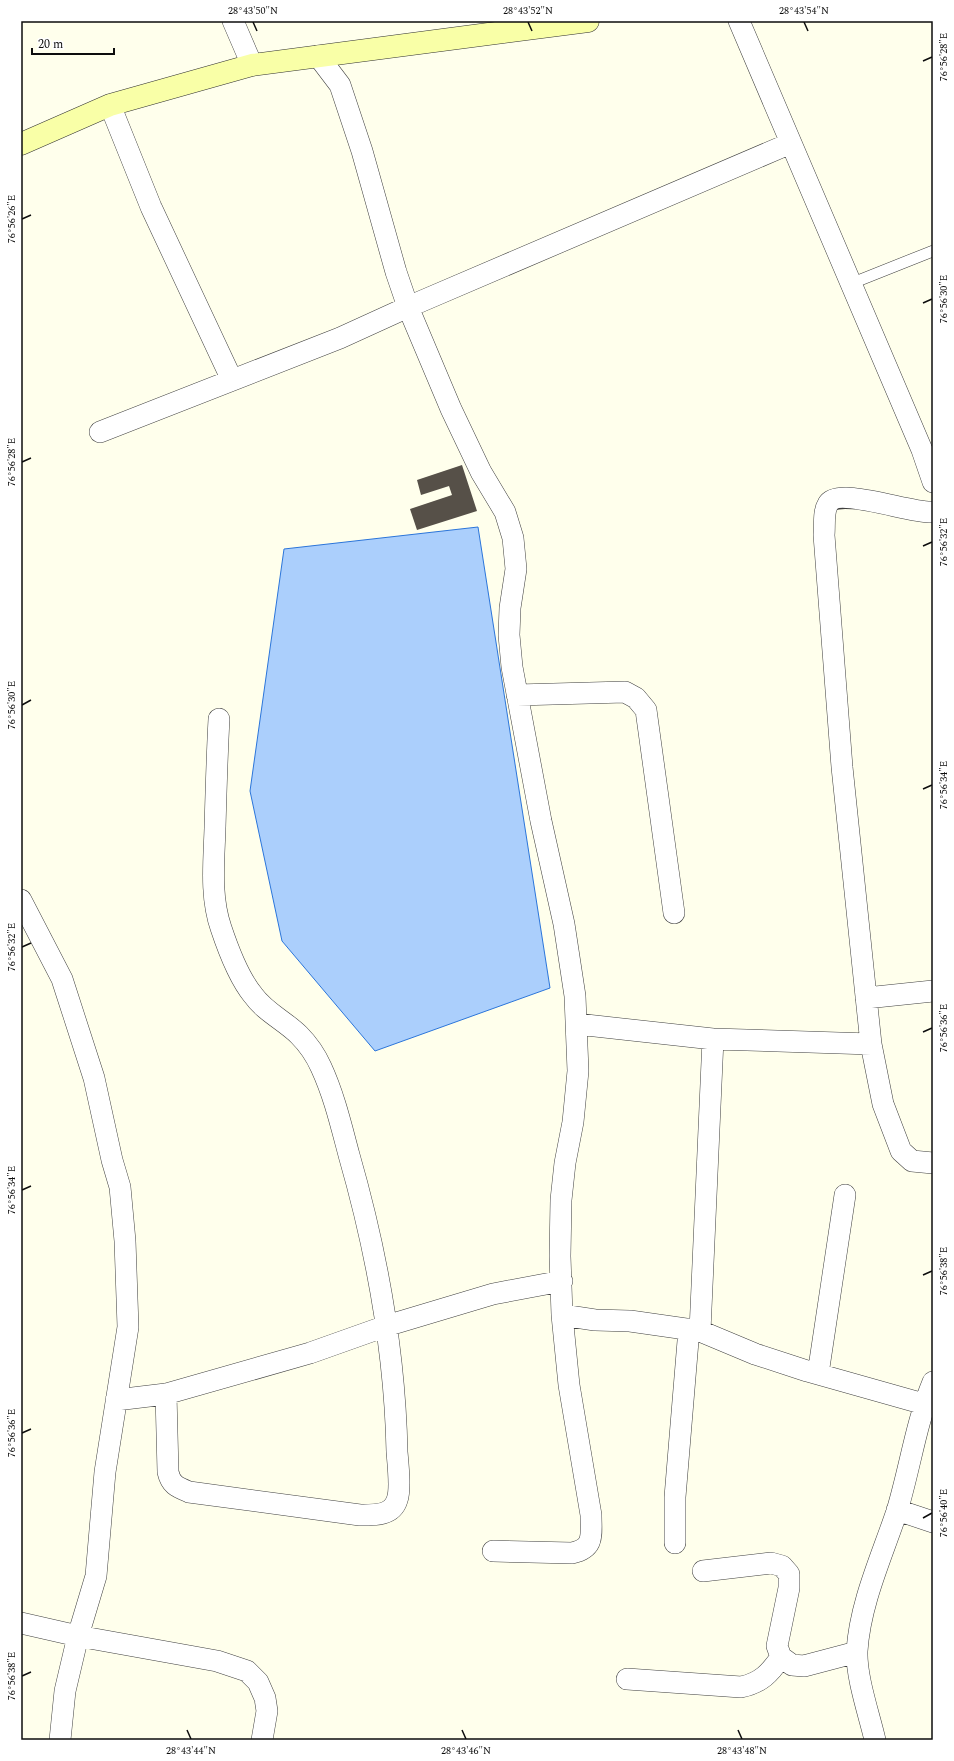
<svg xmlns="http://www.w3.org/2000/svg" width="954" height="1761" font-family="Spectral,serif">
  <style>
    .water { fill: #abcffc; stroke: #2b75da }
    .building { fill: #565048 }
    .lines { fill: none; stroke-linecap: round; stroke-linejoin: round }
    .service-casing { stroke: #404040; stroke-width: 12 }
    .minor-casing { stroke: #404040; stroke-width: 22 }
    .secondary-casing { stroke: #2f2f2f; stroke-width: 23 }
    .service { stroke: #fff; stroke-width: 11 }
    .minor { stroke: #fff; stroke-width: 21 }
    .secondary { stroke: #f9ffa7; stroke-width: 22 }
    .ticks { fill: none; stroke: #0d0d0d; stroke-width: 1.5 }
    .neatline { fill: none; stroke: #0d0d0d; stroke-width: 1.5 }
    .ticks-label { font-size: 10px; text-anchor: middle; fill: #0d0d0d }
  </style>
  <rect width="100%" height="100%" fill="#ffffec"/>
  <path class="water" d="M478 527 550 988 375 1051 282 941 250 791 284 549Z"/>
  <path class="building" d="M462 465 477 511 417 530 410 509 452 495 449 486 421 495 417 480Z"/>
  <g class="lines">
    <g class="service-casing">
      <path id="service" d="M850 284 933 251"/>
    </g>
    <g class="minor-casing">
      <path id="minor" d="M233 21 252 65
        M739 21 922 450 933 482
        M318 56 340 85 362 151 396 272 408 307 451 409 481 472 505 512 513 538 516 569 510 608 509 635 512 667 541 821 564 924 575 996 578 1071 573 1122 565 1163 561 1200 560 1256 562 1315 569 1385 591 1515C591 1535 595 1548 572 1553L493 1551
        M110 105 151 207 232 380
        M100 432 340 338 408 307 791 143
        M933 512C912 514 838 486 828 504 823 512 825 526 824 535L842 767 871 1044 883 1104 901 1151 912 1161 933 1163
        M517 695 625 692 636 698 646 710 674 913
        M21 900 62 979 94 1078 112 1160 120 1187 125 1241 128 1327 105 1472 96 1576 78 1636 65 1691 60 1740
        M866 998 933 991
        M577 1024 713 1039 871 1044
        M562 1315 595 1320 630 1321 700 1331 755 1354 807 1371 924 1404
        M700 1331 713 1039
        M818 1374 845 1195
        M166 1394 168 1472C171 1485 177 1487 189 1492L360 1515C374 1515 392 1516 397 1500 401 1490 398 1464 397 1452 395 1354 376 1249 349 1155 341 1125 334 1095 321 1067 316 1056 308 1044 299 1035 285 1021 265 1012 253 995 239 978 228 949 221 928 210 896 214 862 215 828 216 792 217 755 219 719
        M116 1400 166 1394 310 1353 386 1326 493 1294 562 1281
        M897 1510 933 1522
        M675 1543V1497L689 1329
        M703 1571 771 1563 782 1566 789 1574V1588L777 1646 781 1657 792 1665 804 1666 857 1652
        M21 1623 78 1636 217 1661 247 1671 258 1682 265 1698 267 1711 262 1740
        M627 1679 741 1687C761 1683 770 1673 781 1657
        M875 1740C869 1714 856 1677 857 1651 860 1603 882 1556 897 1511 910 1468 916 1423 933 1382"/>
    </g>
    <g class="secondary-casing">
      <path id="secondary" d="M21 144 110 105 252 65 588 21"/>
    </g>
    <use href="#service" class="service"/>
    <use href="#minor" class="minor"/>
    <use href="#secondary" class="secondary"/>
  </g>
  <path class="ticks" d="M253 22 257 31M528 22 532 31M804 22 808 31M923 61 932 57M22 219 31 215M923 303 932 299M22 462 31 458M923 546 932 542M22 705 31 700M923 789 932 785M22 947 31 943M923 1032 932 1028M22 1190 31 1186M923 1275 932 1271M22 1433 31 1429M923 1518 932 1513M22 1676 31 1672M187 1730 191 1739M462 1730 466 1739M738 1730 742 1739"/>
  <rect width="954" height="1761" fill="none" stroke="#ffffff" stroke-width="44"/>
  <path d="M32 48v6h82v-6" fill="none" stroke="#0d0d0d" stroke-width="2"/>
  <text x="38" y="48" font-size="12" fill="#0d0d0d" stroke="#ffffff" stroke-width="3" paint-order="stroke">20 m</text>
  <rect x="22" y="22" width="910" height="1717" class="neatline"/>
  <g class="ticks-label">
    <text x="253" y="14">28°43'50"N</text>
    <text x="528" y="14">28°43'52"N</text>
    <text x="804" y="14">28°43'54"N</text>
    <text transform="translate(943 57) rotate(-90)" y="4">76°56'28"E</text>
    <text transform="translate(11 219) rotate(-90)" y="4">76°56'26"E</text>
    <text transform="translate(943 299) rotate(-90)" y="4">76°56'30"E</text>
    <text transform="translate(11 462) rotate(-90)" y="4">76°56'28"E</text>
    <text transform="translate(943 542) rotate(-90)" y="4">76°56'32"E</text>
    <text transform="translate(11 705) rotate(-90)" y="4">76°56'30"E</text>
    <text transform="translate(943 785) rotate(-90)" y="4">76°56'34"E</text>
    <text transform="translate(11 947) rotate(-90)" y="4">76°56'32"E</text>
    <text transform="translate(943 1028) rotate(-90)" y="4">76°56'36"E</text>
    <text transform="translate(11 1190) rotate(-90)" y="4">76°56'34"E</text>
    <text transform="translate(943 1271) rotate(-90)" y="4">76°56'38"E</text>
    <text transform="translate(11 1433) rotate(-90)" y="4">76°56'36"E</text>
    <text transform="translate(943 1513) rotate(-90)" y="4">76°56'40"E</text>
    <text transform="translate(11 1676) rotate(-90)" y="4">76°56'38"E</text>
    <text x="191" y="1754">28°43'44"N</text>
    <text x="466" y="1754">28°43'46"N</text>
    <text x="742" y="1754">28°43'48"N</text>
  </g>
</svg>
